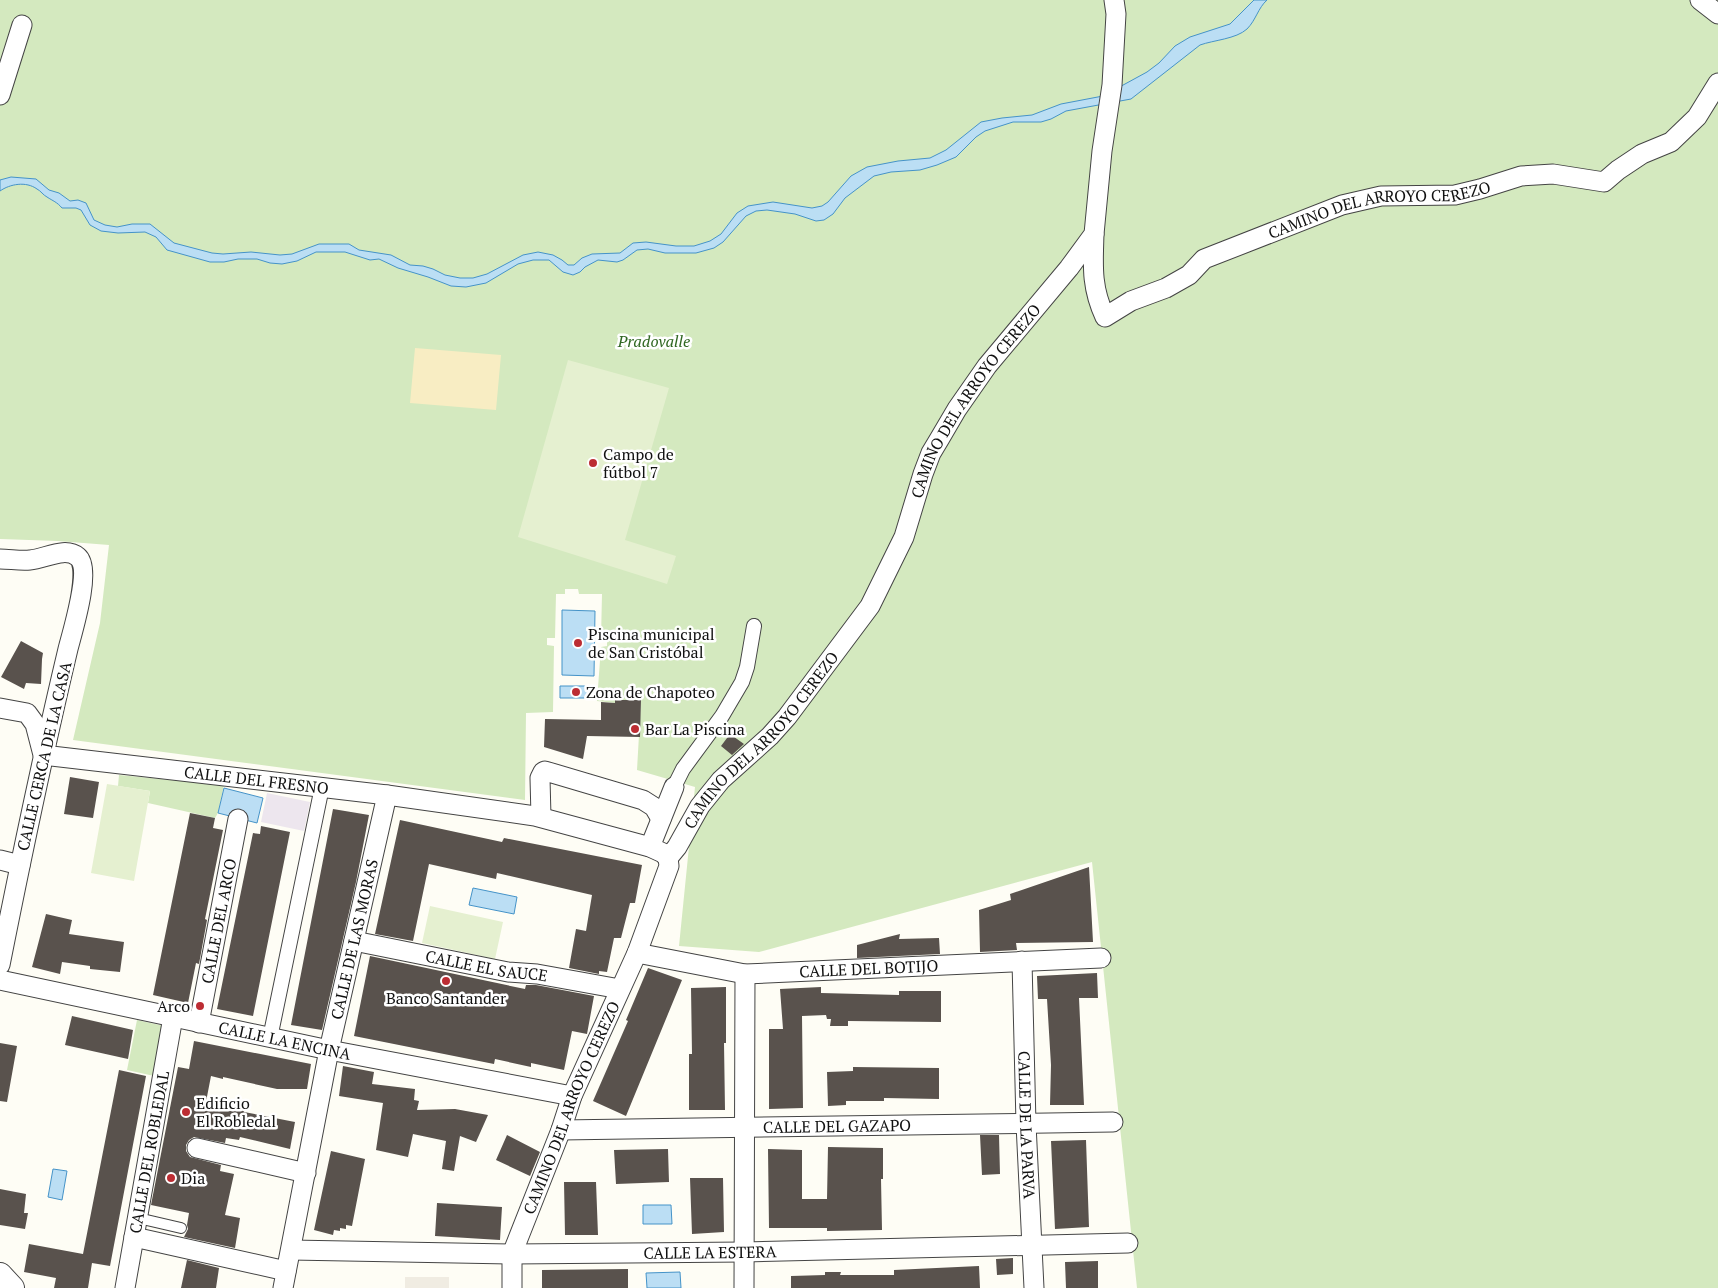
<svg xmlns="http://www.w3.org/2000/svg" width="1718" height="1288" font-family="'PT Serif',serif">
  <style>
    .industrial { fill: #ede6ee }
    .green { fill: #d4e9bf }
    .sand { fill: #f8edc3 }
    .pitch { fill: #e5f0d0 }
    .plaza { fill: #f0ece2 }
    .water { fill: #bbdef4; stroke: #4593c8 }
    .building { fill: #59524d }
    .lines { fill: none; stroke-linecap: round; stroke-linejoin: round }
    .service-casing { stroke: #444; stroke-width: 12 }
    .pedestrian-casing { stroke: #444; stroke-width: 16 }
    .minor-casing { stroke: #444; stroke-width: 21 }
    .tertiary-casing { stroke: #444; stroke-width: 26 }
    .service { stroke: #fff; stroke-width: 10 }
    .pedestrian { stroke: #fff; stroke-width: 14 }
    .minor { stroke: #fff; stroke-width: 19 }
    .tertiary { stroke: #fff; stroke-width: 24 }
    .poi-dot { fill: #bc2d33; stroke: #fff; stroke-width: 2 }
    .labels { text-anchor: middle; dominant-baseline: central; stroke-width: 5; stroke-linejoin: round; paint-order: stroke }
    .street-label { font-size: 16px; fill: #111; stroke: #fff }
    .park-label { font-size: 16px; font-style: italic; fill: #306722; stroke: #fff }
    .poi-label { font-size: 16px; fill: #111; stroke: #fff; text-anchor: start }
  </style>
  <rect width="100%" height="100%" fill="#fefdf5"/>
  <path class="industrial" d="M267 793 310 802 304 831 261 822Z"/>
  <path class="green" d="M0 0H1718V1288H1137L1092 862 759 952 679 946 695 787 637 770 641 700H616L615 703 597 701 601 647 607 646V638H601L602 594H579L578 589H565V594H556L555 638H547V645L554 646 553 712 526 713 525 800 73 740 100 623 109 545 58 541 0 539Z
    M119 775 224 785 218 813 215 818 148 803 150 791 118 786Z
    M137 1020 164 1026 154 1076 127 1070Z"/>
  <path class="sand" d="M415 348 501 355 496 410 410 403Z"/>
  <path class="pitch" d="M568 360 669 388 625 540 676 556 667 584 518 537Z
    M107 784 150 791 134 881 91 873Z
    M430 906 503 922 495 959 422 943Z"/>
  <path class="plaza" d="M405 1277H449V1288H405Z"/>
  <path class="water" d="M1254 0H1267C1258 8 1256 20 1247 29 1236 39 1214 40 1200 45L1131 99 1066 111 1051 119 1041 122H1013L985 131 976 137 956 157 937 165 920 170 891 172 874 176 845 198 833 214 824 220 816 221 795 214 767 210 756 211 746 216 723 242 714 248 696 253H665L648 249 637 250 623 260 617 262 598 260 585 267 580 272 573 275 563 272 549 260H533L518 264 486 283 466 287 451 286 428 277 398 268 379 259 370 260 345 252H316L297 261 282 264 270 263 257 259H238L224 262H210L167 250 156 237 145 232 118 233 101 231 90 225 81 210 76 208H62C57 202 53 201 47 197 43 195 41 191 37 189 26 181 10 184 0 191V180L11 177 36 179 49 190 59 193 70 201 78 200 86 203 94 220 105 225 117 227 132 224H150L174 243 212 253 223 254 251 252 280 255 292 254 319 244H349L359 250 391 255 410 265 423 266 433 269 445 275 460 278H473L487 274 523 255 538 252 553 255 562 260 568 265H574L582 258 592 254 620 253 633 243 646 242 676 246H694L710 241 721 234 737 213 748 206 773 202 812 208 822 206 828 202 851 176 867 167 898 161 930 158 946 150 981 122 1002 118 1032 115 1061 104 1103 96 1147 72 1159 63 1175 46 1190 37 1230 24Z
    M562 610 595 611 594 676 562 675Z
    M560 686H593V698H560Z
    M224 788 263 798 257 823 218 813Z
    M473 888 517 897 514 914 469 905Z
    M53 1169 67 1171 62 1200 48 1197Z
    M643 1205H671L672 1224H643Z
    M680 1272 681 1288H647L646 1273Z"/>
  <path class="building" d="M21 641 43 653 42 659 41 684 26 683 24 689 1 677Z
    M615 700H641L640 737 587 736 583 759 544 747 545 719 601 720V702L615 703Z
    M730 734 744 744 732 755 721 746Z
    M70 777 99 782 93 818 64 814Z
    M333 809 369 815 356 882 322 1030 291 1025Z
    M190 813 215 818 213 828 223 830 205 919 207 920 199 964 196 963 188 1003 153 995Z
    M400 820 502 842 504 838 642 865 635 903H630L621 938H614L607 972 599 971V974L569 968 576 929 586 931 592 895 497 873 496 879 429 864 413 941 375 934Z
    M261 826 290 832 253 1016 217 1009 253 833 260 834Z
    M1089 867 1093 942 1016 943 1017 950 980 952 979 910 1011 900 1010 894Z
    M46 914 72 920 69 934 124 942 120 972 90 969V966L62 962 60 974 32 967Z
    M900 934 899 939 939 938 940 954 857 958V945Z
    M370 956 525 989 526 985H536L594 996 587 1034 572 1031 564 1070 531 1063V1067L495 1059 494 1064 354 1036Z
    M648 968 682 980 626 1116 593 1101 628 1021 626 1020Z
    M1097 973 1098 998H1079L1084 1105H1050L1051 1065 1047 999H1038L1037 976Z
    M726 987V1043H724L725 1110H689V1054H692L691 988Z
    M821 987V993L899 995V991H941V1022L848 1021V1026H830L831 1019H827L826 1015 802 1016 803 1108 769 1109V1029H783L780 989Z
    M72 1016 133 1030 128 1059 65 1045Z
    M194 1041 311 1064 307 1089H277L223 1077V1079L211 1076 205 1107 245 1108 244 1112 295 1122 290 1149 240 1137 239 1140 226 1138 225 1143 194 1137 189 1140 186 1145V1151L190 1157 221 1165 220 1171 234 1174 225 1215 240 1218 235 1248 184 1237 188 1229 187 1225 189 1213 151 1205 178 1067 189 1069Z
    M0 1043 17 1046 7 1102 0 1101Z
    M343 1066 374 1072 372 1084 415 1089 414 1100 419 1101 417 1110 455 1109 488 1115 476 1142 460 1136 454 1171 442 1169 446 1141 413 1134 408 1157 376 1150 383 1103 339 1096Z
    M853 1067 939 1068V1099L884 1098V1101H846V1105L828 1106 827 1072 853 1071Z
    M119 1070 146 1076 110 1266 92 1263 88 1288H54L56 1278 24 1272 29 1244 83 1254Z
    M507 1135 540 1152 530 1176 496 1160Z
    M980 1135H999L1000 1174 982 1175Z
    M1086 1140 1089 1227 1055 1229 1051 1141Z
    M828 1147 883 1148V1179H881L882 1230 827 1231V1228H769L768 1149 802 1150V1199H827Z
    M668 1149 669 1182 616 1184 614 1150Z
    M331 1151 365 1159 352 1226 346 1225V1229L340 1228V1231L334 1230 333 1235 314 1230Z
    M690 1178H723L724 1232 692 1234Z
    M564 1182H596L598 1235H565Z
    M0 1189 26 1194 24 1213H28L25 1229 0 1225Z
    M437 1203 502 1207 500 1240 435 1236Z
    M1013 1258V1274L997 1275 996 1259Z
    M187 1260 219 1268 216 1288H181Z
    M1098 1261V1288H1066L1065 1262Z
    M979 1266 980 1288H791V1276L825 1275V1272H841L840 1275H894V1270Z
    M628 1269V1288H542V1270Z"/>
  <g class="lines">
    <g class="service-casing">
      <path id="service" d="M138 1218 181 1228"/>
    </g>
    <g class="pedestrian-casing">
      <path id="pedestrian" d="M674 787 683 769 722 716 742 682 747 667 754 626
        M270 1038 322 787"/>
    </g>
    <g class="minor-casing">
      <g id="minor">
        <path d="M1700 0 1718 14"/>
        <path d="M0 95 22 25"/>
        <path id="s1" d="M1094 234C1093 265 1091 287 1105 317L1131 301 1166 288 1189 275 1204 259 1342 205 1381 196 1455 195 1480 189 1521 176 1553 174 1604 182 1618 170 1642 154 1671 142 1697 117 1718 83"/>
        <path d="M0 559C10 559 20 561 30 560 45 559 65 546 78 557 92 569 72 633 68 649 43 754 21 859 0 965"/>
        <path id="s2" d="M0 708 27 713 35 724 43 755 387 795 535 816 650 847 663 853 668 858"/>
        <path d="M541 817 540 778 543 772 545 771 643 800 654 807 661 819"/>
        <path d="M650 847 674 787"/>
        <path d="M0 860 20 865"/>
        <path id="s3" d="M354 941 508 972 537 974 620 989"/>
        <path id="s4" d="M637 953 745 974 1101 958"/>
        <path id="s5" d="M1022 961 1026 1124 1034 1288"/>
        <path id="s6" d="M0 980 329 1050 572 1096"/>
        <path id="s7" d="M199 1023 238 819"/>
        <path id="s8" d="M561 1130 1113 1122"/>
        <path d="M197 1148 306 1173"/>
        <path d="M134 1237 286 1271"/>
        <path id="s9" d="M291 1250 512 1254 745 1252 1128 1243"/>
        <path id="s10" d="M125 1288 173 1017"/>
        <path id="s11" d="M283 1288 329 1050 387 795"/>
        <path id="s12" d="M512 1288V1254L561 1130 572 1096 637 953 669 866 668 858 677 847 700 806 721 780 770 736 787 717 870 606 904 537 923 474 931 453 940 438 957 409 987 366 1069 268 1094 234 1102 151 1112 85 1116 14 1114 0"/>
        <path d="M744 1288 745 974"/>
      </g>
    </g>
    <g class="tertiary-casing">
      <path id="tertiary" d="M0 1275 12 1288"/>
    </g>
    <use href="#service" class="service"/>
    <use href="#pedestrian" class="pedestrian"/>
    <use href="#minor" class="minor"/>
    <use href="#tertiary" class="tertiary"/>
  </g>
  <g class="poi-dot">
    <circle cx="593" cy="463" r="5"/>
    <circle cx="578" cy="643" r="5"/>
    <circle cx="576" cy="692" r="5"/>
    <circle cx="635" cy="729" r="5"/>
    <circle cx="446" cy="981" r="5"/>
    <circle cx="200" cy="1006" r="5"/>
    <circle cx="186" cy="1112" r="5"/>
    <circle cx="171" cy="1178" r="5"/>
  </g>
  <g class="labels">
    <g class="street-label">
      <text stroke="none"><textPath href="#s1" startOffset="385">CAMINO DEL ARROYO CEREZO</textPath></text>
      <text stroke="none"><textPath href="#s12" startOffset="1018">CAMINO DEL ARROYO CEREZO</textPath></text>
      <text stroke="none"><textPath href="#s12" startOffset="612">CAMINO DEL ARROYO CEREZO</textPath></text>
      <text transform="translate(44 756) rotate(-77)">CALLE CERCA DE LA CASA</text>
      <text stroke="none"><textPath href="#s2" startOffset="288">CALLE DEL FRESNO</textPath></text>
      <text stroke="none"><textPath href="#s7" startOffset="104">CALLE DEL ARCO</textPath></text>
      <text stroke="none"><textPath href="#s11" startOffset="356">CALLE DE LAS MORAS</textPath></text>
      <text stroke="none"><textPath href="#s3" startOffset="135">CALLE EL SAUCE</textPath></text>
      <text stroke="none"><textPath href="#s4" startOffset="234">CALLE DEL BOTIJO</textPath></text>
      <text stroke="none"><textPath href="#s6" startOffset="291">CALLE LA ENCINA</textPath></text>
      <text stroke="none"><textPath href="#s12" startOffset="192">CAMINO DEL ARROYO CEREZO</textPath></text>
      <text stroke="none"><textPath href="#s8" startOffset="276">CALLE DEL GAZAPO</textPath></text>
      <text stroke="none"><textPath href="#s5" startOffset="164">CALLE DE LA PARVA</textPath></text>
      <text stroke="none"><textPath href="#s10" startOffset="138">CALLE DEL ROBLEDAL</textPath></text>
      <text stroke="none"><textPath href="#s9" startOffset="419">CALLE LA ESTERA</textPath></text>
    </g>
    <g class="park-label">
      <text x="654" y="341">Pradovalle</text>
    </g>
    <g class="poi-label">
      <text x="603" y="454">Campo de<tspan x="603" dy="18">fútbol 7</tspan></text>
      <text x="588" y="634">Piscina municipal<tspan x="588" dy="18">de San Cristóbal</tspan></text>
      <text x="586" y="692">Zona de Chapoteo</text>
      <text x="645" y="729">Bar La Piscina</text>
      <text x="446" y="998" text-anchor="middle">Banco Santander</text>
      <text x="190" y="1006" text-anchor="end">Arco</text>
      <text x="196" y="1103">Edificio<tspan x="196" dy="18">El Robledal</tspan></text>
      <text x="181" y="1178">Dia</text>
    </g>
  </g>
</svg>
